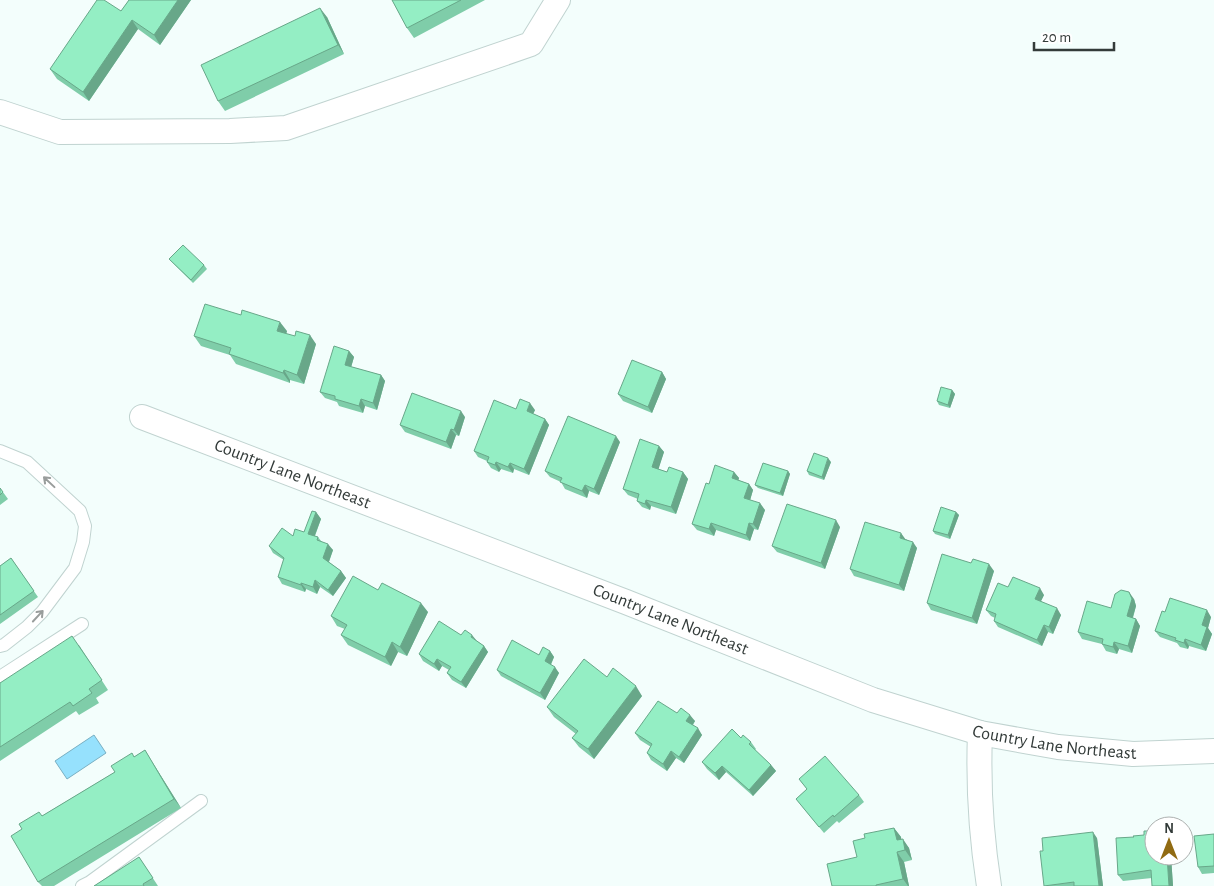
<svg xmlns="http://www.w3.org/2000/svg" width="1214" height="886" font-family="'Alegreya Sans',sans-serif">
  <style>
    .water { fill: #96e1fd; stroke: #78afc2 }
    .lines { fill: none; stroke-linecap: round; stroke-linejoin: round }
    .service-casing { stroke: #c0d3d0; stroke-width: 14 }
    .minor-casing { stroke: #c0d3d0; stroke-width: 26 }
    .service { stroke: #fff; stroke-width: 12 }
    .minor { stroke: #fff; stroke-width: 24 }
    .wall { fill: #7fcda9 }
    .shaded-wall { fill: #68a789 }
    .building { fill: #94eec4; stroke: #68a789 }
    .oneway { stroke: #999d9c }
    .labels { text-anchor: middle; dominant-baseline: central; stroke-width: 5; stroke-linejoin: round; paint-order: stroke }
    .street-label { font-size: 18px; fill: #333b39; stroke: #fff }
  </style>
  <rect width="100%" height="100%" fill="#f3fefc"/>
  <path class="water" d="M94 735 106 753 67 779 55 761Z"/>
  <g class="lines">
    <g class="service-casing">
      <path id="service" d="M0 451 27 462 80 511 85 526 83 542 75 568 42 612 27 627 4 645 0 646
        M0 677 82 624
        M82 886 90 882 201 801"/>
    </g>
    <g class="minor-casing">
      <g id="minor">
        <path d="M0 112 60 132 230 131 286 128 531 44 558 0"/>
        <path id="s1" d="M142 417 626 602 873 700 980 733 1058 747 1133 754 1214 751"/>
        <path d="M980 733C978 784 981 835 989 886"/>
      </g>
    </g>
    <use href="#service" class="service"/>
    <use href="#minor" class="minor"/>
  </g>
  <path class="wall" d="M129 0H191L160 45 138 29 89 101 57 79 50 69 121 11Z
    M392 0H485L414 38 407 28Z
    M327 17 344 54 225 111 218 101Z
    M169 259 204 265 207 269 193 283Z
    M287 331 286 334 316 344 304 384 290 380V383L236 364 230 355 201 346 194 336Z
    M349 351 354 357 351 367 381 375 385 381 377 410 365 406 363 413 339 406 337 402 325 398 320 392Z
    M662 372 666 379 652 413 623 401 618 394Z
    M952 390 955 394 950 408 939 405 937 401Z
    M516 409 535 410 533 414 545 419 549 425 529 475 514 469 513 473 501 469 499 472 491 468 487 462V461L478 457 474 451Z
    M465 417 459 436 456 435 451 449 405 432 400 425Z
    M620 442 599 495 589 491 587 498 565 489 561 482 550 477 545 471Z
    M659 446 664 452 658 469 667 472H683L688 479 676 514 651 506 650 510 642 507 637 501 638 499 628 495 623 489Z
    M831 462 824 480 809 475 807 471Z
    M788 471 790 474 783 496 758 488 755 485Z
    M734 472 739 478 738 480 749 484 753 490 750 500 765 510 758 530 754 529 750 541 716 530 714 536 697 530 692 524 709 484Z
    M0 488 8 499 0 505Z
    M316 512 321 519 315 536 318 537 321 541 333 550 329 562 341 571 346 578 333 596 320 587 317 594 306 589 305 592 282 584 278 577 284 560 273 553 269 546 293 536 304 532Z
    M956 512 959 515 950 539 935 534 933 531Z
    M840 527 825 569 777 552 772 546Z
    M906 539 917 548 904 591 854 576 850 569Z
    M11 558 38 597 0 624V566Z
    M971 563 994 571 977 624 931 610 927 603Z
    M1008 587 1044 595 1041 601 1061 615 1053 634 1048 632 1042 646 998 627 994 621 995 618 991 616 986 610Z
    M378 590 428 612 407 656 398 652 391 666 348 645 341 635 345 629 337 626 331 616Z
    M1134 599 1136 606 1133 618 1136 619 1140 626 1132 653 1119 649 1117 654 1106 651 1102 644 1082 639 1078 632Z
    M1165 612 1211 617 1208 628 1212 634 1206 651 1189 646 1188 649 1180 647 1177 643 1160 637 1155 631Z
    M461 635 477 641 484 646 488 652 466 688 452 680 447 673 449 670 442 666 439 671 423 661 419 654Z
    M79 645 108 690 96 698 99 703 79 715 76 711 0 761V683Z
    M550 651 554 657 551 665 559 673 545 700 501 676 497 670Z
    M607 677 642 696 594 759 579 747 572 738 576 734 554 717 547 707Z
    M677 713 695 721 693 725 702 735 684 763 676 758 667 771 651 760 647 753 651 747 640 740 635 733Z
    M741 738 751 742 756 749 755 750 771 765 776 771 753 796 726 772 719 780 707 769 702 762Z
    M145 750 151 760 181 808 54 886H42L38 882 42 816 115 772 134 757Z
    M799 779 859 795 864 802 839 823 837 821 824 833 796 799 807 789Z
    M894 828 901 837V839L909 848 912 860 904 862 909 886H832L857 857 865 838Z
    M1214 834V873L1202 874 1198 867Z
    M1097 838 1103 886H1044Z
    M1154 856H1171L1173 886 1152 878 1123 881 1118 875Z
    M139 857 158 886H94Z"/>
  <path class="shaded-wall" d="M178 0H191L160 45 154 35Z
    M320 8 327 17 344 54 338 45Z
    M132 20 138 29 89 101 83 92Z
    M280 322 287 331 284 340 277 331Z
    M310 335 316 344 304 384 297 375Z
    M349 351 354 357 350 371 345 365Z
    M284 370 290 380V383L283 373Z
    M662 372 666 379 652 413 648 407Z
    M381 375 385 381 377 410 373 403Z
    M952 390 955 394 950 408 948 405Z
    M361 399 365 406 363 413 359 406Z
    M530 403 535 410 531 418 527 411Z
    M461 411 465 417 459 436 454 430Z
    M545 419 549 425 529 475 524 469Z
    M451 429 456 435 451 449 446 442Z
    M616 436 620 442 599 495 594 489Z
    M659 446 664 452 657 474 652 467Z
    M828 458 831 462 824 480 822 477Z
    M496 462 501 469 499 472 495 465Z
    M510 463 514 469 513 473 508 467Z
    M788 471 790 474 783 496 780 493Z
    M683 472 688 479 676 514 671 507Z
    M734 472 739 478 737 485 732 478Z
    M749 484 753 490 749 504 744 498Z
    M585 485 589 491 587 498 582 491Z
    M646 500 651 506 650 510 645 504Z
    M760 503 765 510 758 530 753 524Z
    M316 512 321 519 313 540 308 534Z
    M956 512 959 515 950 539 948 535Z
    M836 520 840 527 825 569 821 563Z
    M711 523 716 530 714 536 709 529Z
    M749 523 754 529 750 541 746 535Z
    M901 533 906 540 900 538Z
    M913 542 917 548 904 591 899 585Z
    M328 544 333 550 328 564 323 558Z
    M989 564 994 571 977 624 972 618Z
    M341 571 346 578 333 596 328 590Z
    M315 580 320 587 317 594 313 587Z
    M301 583 306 589 305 592 301 585Z
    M1040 588 1044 595 1039 605 1035 599Z
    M1129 592 1134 599 1136 606 1131 623 1127 616Z
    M421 603 428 612 407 656 400 647Z
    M1057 608 1061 615 1053 634 1049 627Z
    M1207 610 1211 617 1208 628 1212 634 1206 651 1201 645 1202 625Z
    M1136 619 1140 626 1132 653 1128 646Z
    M1044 625 1048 632 1042 646 1037 640Z
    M472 635 477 641 471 637Z
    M1185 639 1189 646 1188 649 1184 643Z
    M392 642 398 652 391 666 385 657Z
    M1114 642 1119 649 1117 654 1113 647Z
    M484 646 488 652 466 688 461 682Z
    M550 651 554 657 549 668 545 661Z
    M437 659 442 666 439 671 434 664Z
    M555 667 559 673 545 700 540 693Z
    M636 686 642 696 594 759 588 749Z
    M690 715 695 721 691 727 686 721Z
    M698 728 702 735 684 763 679 757Z
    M145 750 151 760 181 808 174 799Z
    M671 751 676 758 667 771 663 764Z
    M771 765 776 771 753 796 749 790Z
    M722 766 726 772 719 780 715 773Z
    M894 828 901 837 903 850 897 840Z
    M1093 832 1097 838 1103 886H1099Z
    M903 839 909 848 912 860 905 850Z
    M897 852 904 862 909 886H908L903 879Z
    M1167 856H1171L1173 886H1169Z"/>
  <path class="building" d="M97 0H104L121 11 129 0H178L154 35 132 20 83 92 50 69Z
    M392 0H461L407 28Z
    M320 8 338 45 218 101 201 65Z
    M183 245 204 265 191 280 169 259Z
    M205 304 241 315 242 310 280 322 277 331 295 336 296 331 310 335 297 375 284 370 283 373 229 354 231 348 194 336Z
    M334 346 349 351 345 365 381 375 373 403 361 399 359 406 335 399V396L320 392Z
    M632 360 662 372 648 407 618 394Z
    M941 387 952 390 948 405 937 401Z
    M412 393 461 411 454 430 451 429 446 442 400 425Z
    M520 399 530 403 527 411 545 419 524 469 510 463 508 467 496 462 495 465 487 462 489 457 474 451 494 400 516 409Z
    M568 416 616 436 594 489 585 485 582 491 560 482 562 478 545 471Z
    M640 439 659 446 652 467 667 472 669 467 683 472 671 507 646 500 645 504 637 501 639 494 623 489Z
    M814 453 828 458 822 477 807 471Z
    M763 463 788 471 780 493 755 485Z
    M715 465 734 472 732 478 749 484 744 498 760 503 753 524 749 523 746 535 711 523 709 529 692 524 706 483 709 484Z
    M0 488 3 492 0 495Z
    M787 504 836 520 821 563 772 546Z
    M941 507 956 512 948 535 933 531Z
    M312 511 316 512 308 534 318 537 317 540 328 544 323 558 341 571 328 590 315 580 313 587 301 583V585L278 577 284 558 269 546 282 528 293 536 295 529 304 532Z
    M865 522 901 533 900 538 913 542 899 585 850 569Z
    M942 554 971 563 973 559 989 564 972 618 927 603Z
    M11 558 34 591 0 615V566Z
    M353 576 378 590 382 583 421 603 400 647 392 642 385 657 341 635 347 625 331 616Z
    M1013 577 1040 588 1035 599 1057 608 1049 627 1044 625 1037 640 994 621 996 614 986 610 998 583 1008 587Z
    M1121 590 1129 592 1132 599 1127 616 1136 619 1128 646 1114 642 1113 647 1102 644 1103 639 1078 632 1087 601 1111 608 1115 594Z
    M1170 598 1207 610 1202 625 1207 627 1201 645 1185 639 1184 643 1175 640 1176 638 1155 631 1162 611 1165 612Z
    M439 621 461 635 465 630 472 635 471 637 484 646 461 682 447 673 451 667 437 659 434 664 419 654Z
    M72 636 102 680 89 689 92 693 73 706 70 702 0 747V683Z
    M512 640 539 655 543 647 550 651 545 661 555 667 540 693 497 670Z
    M584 659 607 677 613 668 636 686 588 749 572 738 578 731 547 707Z
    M658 701 677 713 681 708 690 715 686 721 698 728 679 757 671 751 663 764 647 753 652 744 635 733Z
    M732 729 741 738 743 735 751 742 749 744 771 765 749 790 722 766 715 773 702 762Z
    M145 750 174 799 38 882 11 836 22 829 19 824 39 812 42 816 115 772 111 766 132 753 134 757Z
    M825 756 859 795 834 817 833 815 819 827 796 799 807 789 799 779Z
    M894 828 897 840 903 839 905 850 897 852 903 879 876 885V886H832L827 864 857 857 853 841 865 838 864 834Z
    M1144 831H1154V856H1167L1169 886H1152L1151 870 1118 875 1116 838 1134 837 1133 836 1144 835Z
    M1093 832 1099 886H1074V882L1044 886 1040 851H1043L1042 838Z
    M1214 834V866L1198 867 1194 836Z
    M139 857 153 878 143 884 144 886H94Z"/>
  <defs><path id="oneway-shaft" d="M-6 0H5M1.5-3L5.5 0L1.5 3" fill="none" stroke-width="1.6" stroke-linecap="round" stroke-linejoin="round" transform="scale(1.25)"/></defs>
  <g class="oneway">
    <use href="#oneway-shaft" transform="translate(49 482) rotate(-137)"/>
    <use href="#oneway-shaft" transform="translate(38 616) rotate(-47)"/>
  </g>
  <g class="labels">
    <g class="street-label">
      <text stroke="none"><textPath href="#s1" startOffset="161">Country Lane Northeast</textPath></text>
      <text stroke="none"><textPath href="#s1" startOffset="566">Country Lane Northeast</textPath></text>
      <text stroke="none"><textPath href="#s1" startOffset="971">Country Lane Northeast</textPath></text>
    </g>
  </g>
  <g transform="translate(1169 841)"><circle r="24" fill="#ffffff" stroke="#adb1b0"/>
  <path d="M0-4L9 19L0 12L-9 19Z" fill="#916b12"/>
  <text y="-8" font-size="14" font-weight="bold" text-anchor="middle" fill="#333b39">N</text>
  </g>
  <path d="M1034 42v8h80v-8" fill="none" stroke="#333b39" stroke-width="2.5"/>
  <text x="1042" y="42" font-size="15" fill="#333b39" stroke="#ffffff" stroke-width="4" paint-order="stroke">20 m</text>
</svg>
